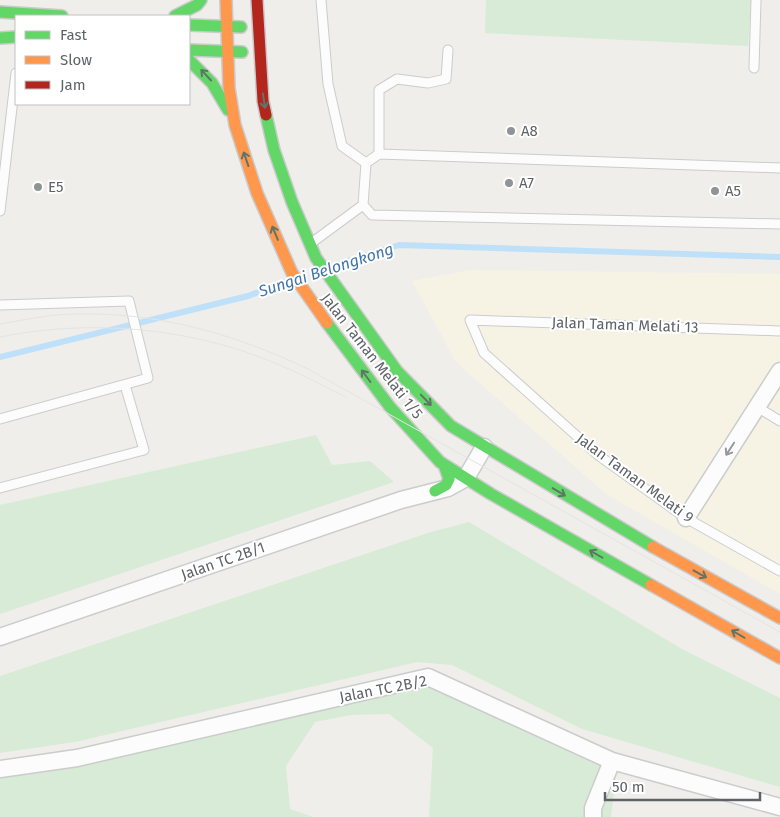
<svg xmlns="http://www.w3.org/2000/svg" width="780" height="817" font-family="'Fira Sans',sans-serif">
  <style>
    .commercial { fill: #f7f3e4 }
    .green { fill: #d8ebd6 }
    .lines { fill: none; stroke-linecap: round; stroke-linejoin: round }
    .stream { stroke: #bfe0f9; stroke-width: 6 }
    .lane-casing { stroke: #cbcccc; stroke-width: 11 }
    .street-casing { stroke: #cbcccc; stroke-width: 19 }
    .fast-casing { stroke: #cacacb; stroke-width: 14 }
    .slow-casing { stroke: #cacacb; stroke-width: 14 }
    .jam-casing { stroke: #cacacb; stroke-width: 14 }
    .lane { stroke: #fdfcfc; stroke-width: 9 }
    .street { stroke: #fdfcfc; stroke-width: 16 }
    .fast { stroke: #63d668; stroke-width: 11 }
    .slow { stroke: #ff974d; stroke-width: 11 }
    .jam { stroke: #b3261e; stroke-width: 11 }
    .tram { stroke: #e4e4e4; stroke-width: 1 }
    .oneway { stroke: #607468 }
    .oneway2 { stroke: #96999c }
    .poi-dot { fill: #919496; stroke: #fff; stroke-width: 2 }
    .labels { text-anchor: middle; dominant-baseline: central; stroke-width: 4; stroke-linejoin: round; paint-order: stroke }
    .poi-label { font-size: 15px; fill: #5f6368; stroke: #fff; text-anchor: start }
    .street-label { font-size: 15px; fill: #5f6368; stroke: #fff }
    .water-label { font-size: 16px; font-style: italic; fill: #4174aa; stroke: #fff }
  </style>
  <rect width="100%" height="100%" fill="#efeeea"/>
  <path class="commercial" d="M470 270 780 274V594L606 494 456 362 412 281Z"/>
  <path class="green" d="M486 0H751L748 46 485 33Z
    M316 435 332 465 370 461 394 482 0 614V505Z
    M469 522 682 649 780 698V787L582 729 452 665 417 662 75 742 0 753V676L431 532Z
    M449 682 618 760 611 817H429L433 748 389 714 351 715 315 722 286 766 290 809 313 817H0V774L408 685Z"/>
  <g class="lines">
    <path class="stream" d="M329 267 399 245 780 257
      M0 357 248 296 291 280"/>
    <g class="lane-casing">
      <path id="lane" d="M321 0 328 84 342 146 366 163
        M754 68 756 0
        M379 154 780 168
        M363 205 372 215 780 224
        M0 211 16 73
        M310 244 363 205 366 163 379 154V90L397 79 428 83 446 79 448 50
        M0 305 129 301 148 378 0 419
        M780 331 470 320 484 353 598 455 686 518 780 571
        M757 407 780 421
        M0 488 144 450 125 385"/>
    </g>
    <g class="street-casing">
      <path id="street" d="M686 518 780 371
        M0 637 401 500 448 488 466 478 484 447
        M0 769 77 758 428 677 612 761 780 807
        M593 817V808L612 761"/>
    </g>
    <g class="fast-casing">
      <path id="fast" d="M0 12 62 16
        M175 16 197 5 201 0
        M189 25 241 27
        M0 38 16 37
        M189 50 242 52
        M189 60 212 83 228 110
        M266 115 274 150 292 202 316 258 397 371 451 426 653 547
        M327 323 390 407 440 462 491 494 651 585
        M435 491 446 485 449 479 444 465"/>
    </g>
    <g class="slow-casing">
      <path id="slow" d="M226 0 229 88 235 125 257 193 292 273 327 323
        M653 547 780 618
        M651 585 780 658"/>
    </g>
    <g class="jam-casing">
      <path id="jam" d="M257 0 263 101 266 115"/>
    </g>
    <use href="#lane" class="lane"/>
    <use href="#street" class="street"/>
    <use href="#fast" class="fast"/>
    <use href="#slow" class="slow"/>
    <use href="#jam" class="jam"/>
    <path class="tram" d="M0 324C25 320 50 314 76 314 158 312 235 334 308 369L780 632
      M0 337C88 319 186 327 270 361 296 371 321 385 346 397"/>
  </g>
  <defs><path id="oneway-shaft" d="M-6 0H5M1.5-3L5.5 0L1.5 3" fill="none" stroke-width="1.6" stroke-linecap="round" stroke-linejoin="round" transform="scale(1.25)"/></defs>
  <g class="oneway">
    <use href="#oneway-shaft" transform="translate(206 75) rotate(-133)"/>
    <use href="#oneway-shaft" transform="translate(264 101) rotate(81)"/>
    <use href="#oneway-shaft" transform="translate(246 159) rotate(-109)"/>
    <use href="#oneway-shaft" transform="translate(275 233) rotate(-113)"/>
    <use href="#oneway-shaft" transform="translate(366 376) rotate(-127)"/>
    <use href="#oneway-shaft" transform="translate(426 400) rotate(46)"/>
    <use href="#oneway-shaft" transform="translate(559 492) rotate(31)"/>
    <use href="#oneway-shaft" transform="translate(596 554) rotate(-150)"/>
    <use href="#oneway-shaft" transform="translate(700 574) rotate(29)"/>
    <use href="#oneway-shaft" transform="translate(738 634) rotate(-150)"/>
  </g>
  <use class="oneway2" href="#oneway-shaft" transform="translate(730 449) rotate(123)"/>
  <g class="poi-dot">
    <circle cx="511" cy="131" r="5"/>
    <circle cx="509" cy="183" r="5"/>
    <circle cx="38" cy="187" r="5"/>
    <circle cx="715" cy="191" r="5"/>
  </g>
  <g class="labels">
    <g class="poi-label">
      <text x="521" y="131">A8</text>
      <text x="519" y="183">A7</text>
      <text x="48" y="187">E5</text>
      <text x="725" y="191">A5</text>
    </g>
    <g class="street-label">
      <text transform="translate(625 325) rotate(2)">Jalan Taman Melati 13</text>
      <text transform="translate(372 356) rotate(52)">Jalan Taman Melati 1/5</text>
      <text transform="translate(635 478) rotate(36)">Jalan Taman Melati 9</text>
      <text transform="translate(223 561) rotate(-19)">Jalan TC 2B/1</text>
      <text transform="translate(383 689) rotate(-11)">Jalan TC 2B/2</text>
    </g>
    <g class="water-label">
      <text transform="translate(326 270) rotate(-18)">Sungai Belongkong</text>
    </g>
  </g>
  <rect x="15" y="15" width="175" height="90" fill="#ffffff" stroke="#bfc1c3"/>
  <rect x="25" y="31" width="25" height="8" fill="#63d668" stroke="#bfc1c3"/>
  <text x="60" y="40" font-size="15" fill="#5f6368">Fast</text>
  <rect x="25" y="56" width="25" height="8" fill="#ff974d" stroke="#bfc1c3"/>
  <text x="60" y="65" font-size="15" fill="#5f6368">Slow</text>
  <rect x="25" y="81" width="25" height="8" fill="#b3261e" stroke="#bfc1c3"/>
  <text x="60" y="90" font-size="15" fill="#5f6368">Jam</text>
  <path d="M605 792v8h155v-8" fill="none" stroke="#5f6368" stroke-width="2.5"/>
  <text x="612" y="792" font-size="15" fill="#5f6368" stroke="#ffffff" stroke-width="4" paint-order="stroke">50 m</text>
</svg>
